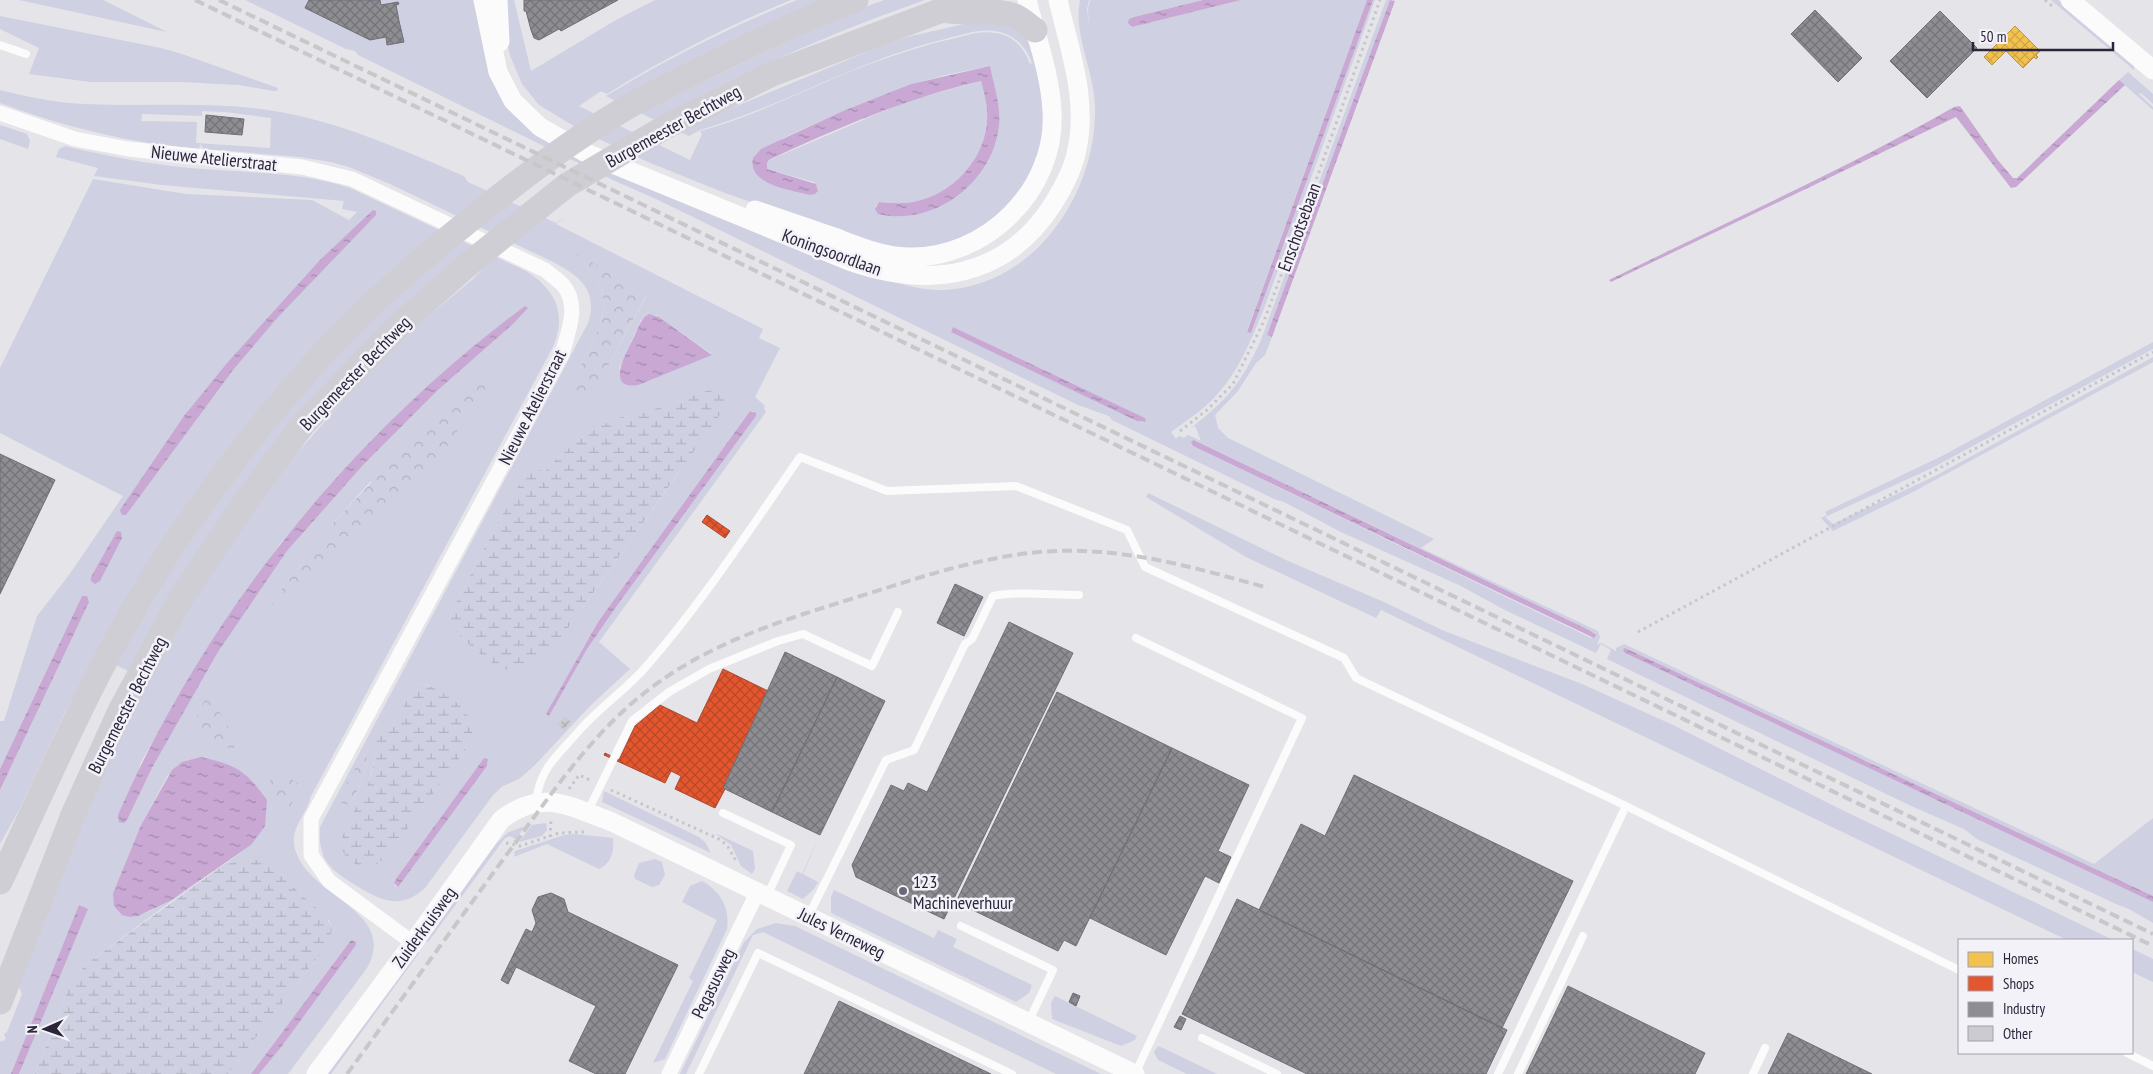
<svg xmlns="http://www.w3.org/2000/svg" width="2153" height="1074" font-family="'PT Sans Narrow',sans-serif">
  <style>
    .green { fill: #cfd0e1; fill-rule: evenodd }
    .forest { fill: url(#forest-crowns) }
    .wetland { fill: url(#wetland-marsh) }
    .water { fill: url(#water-ripples) }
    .homes { fill: url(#homes-cross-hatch); stroke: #b69248 }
    .shops { fill: url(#shops-cross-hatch); stroke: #ac4832 }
    .industry { fill: url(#industry-cross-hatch); stroke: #706e78 }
    .building { fill: url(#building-cross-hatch); stroke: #cdcdd2 }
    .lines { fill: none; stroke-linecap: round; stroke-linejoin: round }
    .path { stroke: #c6c5cc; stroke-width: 3; stroke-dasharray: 2.5 4; stroke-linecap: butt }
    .service { stroke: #fbfbfc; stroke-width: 8 }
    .minor { stroke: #fbfbfc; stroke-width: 15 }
    .tertiary { stroke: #fbfbfc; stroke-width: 19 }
    .primary { stroke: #d0ced5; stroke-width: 25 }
    .rail { stroke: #c8c7ca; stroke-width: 4; stroke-dasharray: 10 5; stroke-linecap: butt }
    .poi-dot { fill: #6c6777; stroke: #f3f2f8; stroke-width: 2 }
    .labels { text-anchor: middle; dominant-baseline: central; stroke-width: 5; stroke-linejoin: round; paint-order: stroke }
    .street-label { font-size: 18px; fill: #2b243a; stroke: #f3f2f8 }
    .poi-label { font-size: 18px; fill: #2b243a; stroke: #f3f2f8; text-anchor: start }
  </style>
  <defs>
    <pattern id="forest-crowns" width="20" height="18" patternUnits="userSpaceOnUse" patternTransform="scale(1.25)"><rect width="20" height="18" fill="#cfd0e1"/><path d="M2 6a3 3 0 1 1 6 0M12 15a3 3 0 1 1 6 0" fill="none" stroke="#b2b2c2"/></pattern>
    <pattern id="wetland-marsh" width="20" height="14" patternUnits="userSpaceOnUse" patternTransform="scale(1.25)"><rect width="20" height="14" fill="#cfd0e1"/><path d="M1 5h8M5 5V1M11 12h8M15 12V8" fill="none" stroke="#b2b2c2"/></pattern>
    <pattern id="water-ripples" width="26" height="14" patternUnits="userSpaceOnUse" patternTransform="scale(1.25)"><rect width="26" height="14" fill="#c9a8d4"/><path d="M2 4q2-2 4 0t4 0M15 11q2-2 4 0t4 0" fill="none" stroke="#a389ad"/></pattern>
    <pattern id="homes-cross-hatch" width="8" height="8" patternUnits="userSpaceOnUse" patternTransform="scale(1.25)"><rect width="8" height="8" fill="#f2c14e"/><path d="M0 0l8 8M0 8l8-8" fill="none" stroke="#d0a645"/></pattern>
    <pattern id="shops-cross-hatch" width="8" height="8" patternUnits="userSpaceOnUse" patternTransform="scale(1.25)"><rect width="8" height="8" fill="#e4572e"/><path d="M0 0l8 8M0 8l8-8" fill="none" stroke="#b94828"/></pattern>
    <pattern id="industry-cross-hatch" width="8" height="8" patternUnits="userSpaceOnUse" patternTransform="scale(1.25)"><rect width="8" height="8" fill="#8d8d92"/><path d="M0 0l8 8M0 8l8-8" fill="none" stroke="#737378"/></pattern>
    <pattern id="building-cross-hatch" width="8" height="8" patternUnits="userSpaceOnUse" patternTransform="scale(1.25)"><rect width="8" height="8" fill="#cbcbd0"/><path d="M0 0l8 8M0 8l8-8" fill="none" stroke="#aeaeb3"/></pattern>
  </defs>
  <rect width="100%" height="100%" fill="#e4e4e9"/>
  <path class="green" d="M19 0H103L167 32Z
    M245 0H478L518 115 886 280C905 285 925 291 945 290 1037 285 1098 190 1095 105 1094 70 1073 35 1080 0H1089L1087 9 1089 26 1088 9 1090 0H1203L1134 17 1129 19 1132 27 1241 0H1367L1247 331 1251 333 1373 0H1375L1265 306C1251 340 1238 375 1211 401 1199 413 1184 422 1171 432L1176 439 1179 436 1184 438 1188 435 1201 441 1195 426 1191 428C1227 400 1242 382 1261 340L1386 0H1390L1267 335 1272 337 1265 355 1256 363 1238 391 1215 415 1218 428 1228 438 1434 539 1421 548 1598 631 1600 637 1597 645 1601 643 1616 651V648L1624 644 2094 864 2153 818V896L1625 648V653L2153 902V923L2129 909 2116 904 1977 839 1964 829 1909 805 1607 659 1611 650 1601 644 1596 653 1503 609 1461 586 1341 532 1284 502 1274 499 1112 420 1109 416 1078 405 656 199 615 181 358 55 355 51 346 49ZM953 327 1145 418 1143 423 957 335 951 332ZM1195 440 1589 630 1596 635 1591 638 1193 446Z
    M501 0H514L531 71 616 20 655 0H791C727 26 665 58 607 94L601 91 579 106 690 160 702 134 700 131C740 121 779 102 817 86 859 67 902 51 947 40 962 37 979 30 995 33 1013 35 1024 48 1030 64L1032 63C1026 46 1013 33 994 31 978 29 961 35 945 39 860 59 784 106 700 130L689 136 680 132 715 115 881 46 907 37 973 22 1011 25 1026 38 1029 44 1042 82 1044 135 1028 180 993 221 954 242 915 250 872 244 725 193 648 162 582 131 539 105 522 84 511 58 506 41ZM990 66C994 88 1002 112 998 134 991 173 956 205 919 213 912 215 903 217 896 216 889 215 882 209 875 207L879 202C890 203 902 204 913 202 952 195 986 159 987 119 988 106 984 93 981 81L907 101 777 157 769 161 766 165 767 169 814 182 817 186 818 191 752 166 783 138 843 111 911 84 950 74Z
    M797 0H823L617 102 606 96C666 59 731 27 797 0Z
    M884 0H925C831 33 742 72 655 120L640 113 831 20Z
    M2051 0H2058L2134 64V70Z
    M0 16 161 48 182 54 278 88 277 91H274L239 85 182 82H91L29 74 39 48 0 29Z
    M2128 72 2153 94V104L2141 93 2139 94 2153 107V110L2119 80Z
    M0 90C28 97 57 103 86 104 146 107 207 101 267 110 337 120 400 149 464 176L468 182 556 223 567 216 556 224 763 329 759 338 780 348 755 397 765 406 764 409 766 412 599 642 630 669 591 705 535 765 519 779 503 786 493 795 425 888C399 912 378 899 352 883 341 876 330 869 324 857 320 847 319 838 320 827L588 323C599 289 578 275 551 261L390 184 349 167 331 162 300 157 204 149 200 144 199 149C130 143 64 127 0 103ZM202 111 225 112 271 118 270 148 196 143 197 122 141 121 142 114 202 116ZM571 257 647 295 608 366 572 383C586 353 619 309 595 277 589 269 580 263 571 257ZM656 315 659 317 712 354 619 369 641 320ZM718 388 724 391 678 474 554 648 491 660C477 651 446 631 451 612L498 522 530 466 545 472 549 466 579 439 613 419 643 413ZM750 411H753L756 416 616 607 587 649 549 716 546 715 598 622ZM420 683 428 685 454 701 470 739 465 751 392 850 379 864 357 865 345 854 350 819 367 788 373 766 376 748 390 730 415 686ZM367 757C365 775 360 790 350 804L337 801ZM484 758 488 760 487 766 397 887 394 885 398 876Z
    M0 125 27 134 30 141 28 149 0 139Z
    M65 146C106 156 148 164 190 168 243 173 299 171 350 188L526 271C556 290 567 314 553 347L310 798C308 812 292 826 294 844 302 897 400 908 367 968L288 1074H259L282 1046 356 945 351 940 251 1074H228L327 945 332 929 329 920 231 862 173 900 85 965 69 987 35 1074H19L82 921 77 910 73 924 11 1074H0V1040L1 1042 6 1039 4 1034 7 1032 22 994 17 982 94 788 167 642 238 530 291 460 348 395 407 334 473 279 483 268 420 294 128 671 114 664 157 591 235 477 427 241 114 620 65 712 19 810 0 844V790L89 600 82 596 0 769V721H4L37 616 69 575 123 496 0 433V368L93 179 186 194 312 200 349 220 357 212 342 209 344 201 162 185 94 176 98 168 56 157 59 149ZM528 308 513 324 438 390 364 464 287 551 218 652 152 768 127 820 141 762 207 648 280 544 357 457 433 382 505 322ZM371 481 376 516 309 584 268 617 274 599 297 569 331 525ZM189 760 251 845C226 863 157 916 130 917L113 893 141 825 168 775 177 766ZM301 784 286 814 275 792 269 785Z
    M2153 342V349L1932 468 1825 517 1833 524 1935 476 2153 357V362L1911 493 1833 531 1821 518 1827 515 1825 512 1942 456Z
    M1148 493 1288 561 1384 602 1442 630 1582 684 1673 725 1838 808 2113 940H2067L1381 610 1376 618 1246 557 1146 497Z
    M604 791 699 837 705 842 711 853 602 802Z
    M546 823 547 830 542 836 519 842 532 825Z
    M525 826 516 839 510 836 505 838 428 942H423L497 843 507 833Z
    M715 833 753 851 755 869 752 874 741 866 731 845Z
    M575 834 613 838C614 852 612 862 599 869L547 844 514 857 515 851 564 835Z
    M820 835 803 874 818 882 814 889 803 899 787 891 797 871 802 874Z
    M655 859 662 862 665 875 659 885 652 887 635 879 634 875 639 863Z
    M702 881C721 891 730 909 727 929L665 1059 653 1063 693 981 689 978 717 920 682 902 690 886Z
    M834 890 934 938 938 930 957 939 953 947 1032 985 1029 993 1016 1002 831 913V897Z
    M776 923 795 926 1101 1074H1056L763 932 753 935 686 1074H680L744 942 757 929Z
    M418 949 419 953 331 1074H327Z
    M2132 949 2153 959V982L2132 972Z
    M1055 996 1137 1036 1135 1040 1121 1046 1052 1019 1051 1003Z
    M1158 1046 1163 1048 1217 1074H1187L1158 1060 1154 1052Z"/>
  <path class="forest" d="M574 252 647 294 608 366 609 369 592 397 577 403 572 383C586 353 619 309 595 277 589 269 579 263 571 257Z
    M480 378 491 380 449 444 309 584 267 618 274 599 331 525 446 404 472 382Z
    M205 699 217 707 237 743 234 748C215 748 203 742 193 725Z
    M362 757H367C365 775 360 790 349 805L336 801Z
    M283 774 301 785 286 815 275 792 268 785 272 777Z"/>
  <path class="wetland" d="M715 388C725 388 731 396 726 406L554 648C542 660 524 674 505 669 492 666 456 636 451 624 449 620 450 616 451 612L498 522 530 466 545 472 549 466 579 439 613 419 643 413Z
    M420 683C439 688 470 706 472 728 473 736 468 744 465 751L392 850C383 860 375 871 360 866 320 851 358 810 367 787 374 770 375 752 378 734L390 730 415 686Z
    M244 859 257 860 270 866 326 917 332 928 330 941 228 1074H35L69 987 85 965 224 865Z"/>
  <path class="water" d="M1203 0H1241L1132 27 1128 23 1129 19 1134 17Z
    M1367 0H1373L1251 333 1247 332Z
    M1390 0 1395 1 1272 337 1267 335Z
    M990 66C994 86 1001 106 999 126 993 183 933 227 878 214L875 209 879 202C890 203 902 204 913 202 952 195 986 159 987 119 988 106 984 93 981 81 907 98 837 128 769 160L767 163V169L816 184 818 191 815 194 810 195C791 190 747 185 753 158L761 149 843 111 911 84Z
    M2119 80 2125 85 2016 187 2011 188 1956 117 1611 282 1609 280C1724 223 1842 171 1954 107L1960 106 1997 159 2013 178H2017Z
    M373 210 376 211V215L278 317 233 370 126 515H122L120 510 184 416 227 363 320 260Z
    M525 306 528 308 513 324 438 390 364 464 287 551 218 652 152 768 127 820 124 823 119 822 118 815C205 615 350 436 525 306Z
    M649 314 659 317 712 355 638 385C605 390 626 353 632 341 636 334 638 325 643 319 645 316 646 316 649 314Z
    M953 327 1145 418 1146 422 1137 421 957 335 951 332Z
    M750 411 756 413V416L616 607 587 649 549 716 546 714 598 622Z
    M1194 440 1589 630 1596 635 1594 638 1193 446 1191 442Z
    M117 531 121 532 122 538 100 581 95 584 91 581V577Z
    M82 596H87L89 602 0 790V769Z
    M1625 648 2153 896V902L1625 653 1623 650Z
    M201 757C237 765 246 771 267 800L265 826 251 845 170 901 138 916 130 917 122 915 114 906 113 893 141 825 172 770 182 762Z
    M484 758 488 759 487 766 398 887 394 883 398 876Z
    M79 905 88 909 19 1074H11Z
    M351 940 356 942V945L282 1046 259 1074H251Z"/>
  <path class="homes" d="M2015 26 2040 51 2036 55 2038 57 2036 59 2034 57 2023 68 2006 51 1992 65 1984 57Z"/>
  <path class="shops" d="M707 515 730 531 725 538 702 522Z
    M723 669 768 691 723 788 725 789 715 808 675 789 681 776 671 771 665 783 604 755 605 753 619 760 635 726 660 705 697 723Z"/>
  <path class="industry" d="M309 0H380L381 5 398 2 399 4 396 5 399 21 404 42 387 45 386 37 370 40 305 8Z
    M524 0H618L561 31 559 29 539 40 534 38 531 30 526 11H524Z
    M1815 10 1862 58 1838 82 1791 34Z
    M1940 11 1977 48 1927 98 1890 61Z
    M206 115 244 119 242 135 205 132Z
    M0 454 55 480 0 594Z
    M955 584 983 597 964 636 937 623Z
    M1009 622 1073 653 944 919 856 877 852 865 891 785 904 791 908 783 927 792Z
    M785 652 837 677 772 812 723 788Z
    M837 677 885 701 820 835 772 812Z
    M1057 692 1172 748 1076 946 1064 940 1058 951 956 902Z
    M1172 748 1249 785 1218 851 1231 857 1219 883 1205 876 1166 955 1090 918Z
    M1354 775 1573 881 1502 1028 1259 910 1301 824 1325 836Z
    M551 893 564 899 568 912 678 965 625 1074H596L569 1061 596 1006 516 967 508 984 501 980 526 929 532 932 536 923 532 910 538 897Z
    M1237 899 1507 1030 1486 1074H1307L1182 1014Z
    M1568 986 1705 1053 1695 1074H1526Z
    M1073 993 1080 996 1076 1006 1069 1002Z
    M839 1001 991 1074H804Z
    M1180 1016 1186 1019 1181 1030 1174 1027Z
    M1788 1033 1872 1074H1768Z"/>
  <path class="building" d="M565 717 571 722 564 730 558 725Z"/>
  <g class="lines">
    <path class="path" d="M2045 0 2052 6
      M1180 431 1207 410 1233 384 1264 321 1304 214 1380 0
      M1638 632 2153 352
      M569 789 579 775 590 780
      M611 790 721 840 728 847 736 861
      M550 837 551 820
      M506 843 520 846 559 833 584 832"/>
    <path class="service" d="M0 45 26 54
      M536 802C539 769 558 755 578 732 598 709 624 691 644 669 702 603 750 529 800 457L887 491 1016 486 1127 530 1145 567 1344 658 1356 678 1626 806 1498 1074
      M1626 806 1959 970
      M587 813 632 721 669 692 709 669 778 641 803 634 872 666 898 612
      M723 813 791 845 767 896
      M808 917 886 760 914 750 965 644 972 639 993 596C1019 591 1051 595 1079 595
      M961 926 1053 970 1028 1023
      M1202 1038 1277 1074
      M2127 1053 2153 1066
      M699 1074 758 953 1012 1074
      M1135 1074 1302 718 1136 638
      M1518 1074 1583 936
      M1753 1074 1765 1048"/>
    <path class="minor" d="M0 113 75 139 128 149 302 167 352 179 545 270C551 275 558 280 563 285 580 304 568 333 562 354L311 819V855L329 881 413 943
      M669 1074 757 893"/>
    <path class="tertiary" d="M483 0 498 72 513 101 540 127 586 153 849 261C929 289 1005 279 1053 204 1063 188 1074 168 1077 149 1088 99 1069 48 1058 0
      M498 0 500 42
      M2070 0 2153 70
      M755 210C781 219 808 228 834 237 858 246 881 256 907 257 985 260 1057 190 1052 111 1050 73 1036 36 1027 0
      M316 1074 413 943 501 820C541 788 569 806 612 822L1135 1074"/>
    <path class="primary" d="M949 11C970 13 996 9 1015 16 1022 19 1029 26 1035 30
      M0 882C50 775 97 664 161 564 212 486 269 411 333 343 377 297 426 255 475 216 524 176 576 137 631 105 661 89 691 74 722 59 766 37 810 16 856 0
      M0 1002 73 815 120 711 181 598 251 494 301 427 358 367 405 320 471 262 567 185 667 126 772 74 969 0"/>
    <path class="rail" d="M195 0 2153 946
      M219 0 2153 934
      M347 1074C399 1003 450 932 502 861 540 810 574 758 620 714 693 645 778 622 870 593 940 571 1009 548 1083 551 1146 553 1207 571 1268 588"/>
  </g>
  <circle class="poi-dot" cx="903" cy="891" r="5"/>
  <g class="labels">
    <g class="street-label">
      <text transform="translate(673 126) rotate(-29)">Burgemeester Bechtweg</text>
      <text transform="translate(214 158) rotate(6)">Nieuwe Atelierstraat</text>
      <text transform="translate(1299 227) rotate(-70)">Enschotsebaan</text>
      <text transform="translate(832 252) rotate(20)">Koningsoordlaan</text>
      <text transform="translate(355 373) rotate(-46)">Burgemeester Bechtweg</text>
      <text transform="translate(532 407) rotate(-63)">Nieuwe Atelierstraat</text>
      <text transform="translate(127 705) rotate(-63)">Burgemeester Bechtweg</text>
      <text transform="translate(424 927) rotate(-54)">Zuiderkruisweg</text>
      <text transform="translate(842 933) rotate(26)">Jules Verneweg</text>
      <text transform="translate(713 983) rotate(-64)">Pegasusweg</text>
    </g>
    <g class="poi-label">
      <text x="913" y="881">123<tspan x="913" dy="21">Machineverhuur</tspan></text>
    </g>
  </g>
  <rect x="1958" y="939" width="175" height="115" fill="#f3f2f8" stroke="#a3a0ac"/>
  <rect x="1968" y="952" width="25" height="15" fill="#f2c14e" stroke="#a3a0ac"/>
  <text x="2003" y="964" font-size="15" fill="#2b243a">Homes</text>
  <rect x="1968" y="976" width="25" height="15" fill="#e4572e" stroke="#a3a0ac"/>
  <text x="2003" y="989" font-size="15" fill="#2b243a">Shops</text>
  <rect x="1968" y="1002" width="25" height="15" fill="#8d8d92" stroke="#a3a0ac"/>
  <text x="2003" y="1014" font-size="15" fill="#2b243a">Industry</text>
  <rect x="1968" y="1026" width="25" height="15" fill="#cbcbd0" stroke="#a3a0ac"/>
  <text x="2003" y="1039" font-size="15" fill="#2b243a">Other</text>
  <g transform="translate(45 1029) rotate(268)" stroke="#f3f2f8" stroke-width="4" paint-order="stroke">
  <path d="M0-4L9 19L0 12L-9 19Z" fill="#2b243a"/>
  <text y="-8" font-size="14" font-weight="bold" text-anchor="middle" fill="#2b243a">N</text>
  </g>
  <path d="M1973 42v8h140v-8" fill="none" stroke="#2b243a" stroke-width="2.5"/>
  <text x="1980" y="42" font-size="15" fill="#2b243a" stroke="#f3f2f8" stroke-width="4" paint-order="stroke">50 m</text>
</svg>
